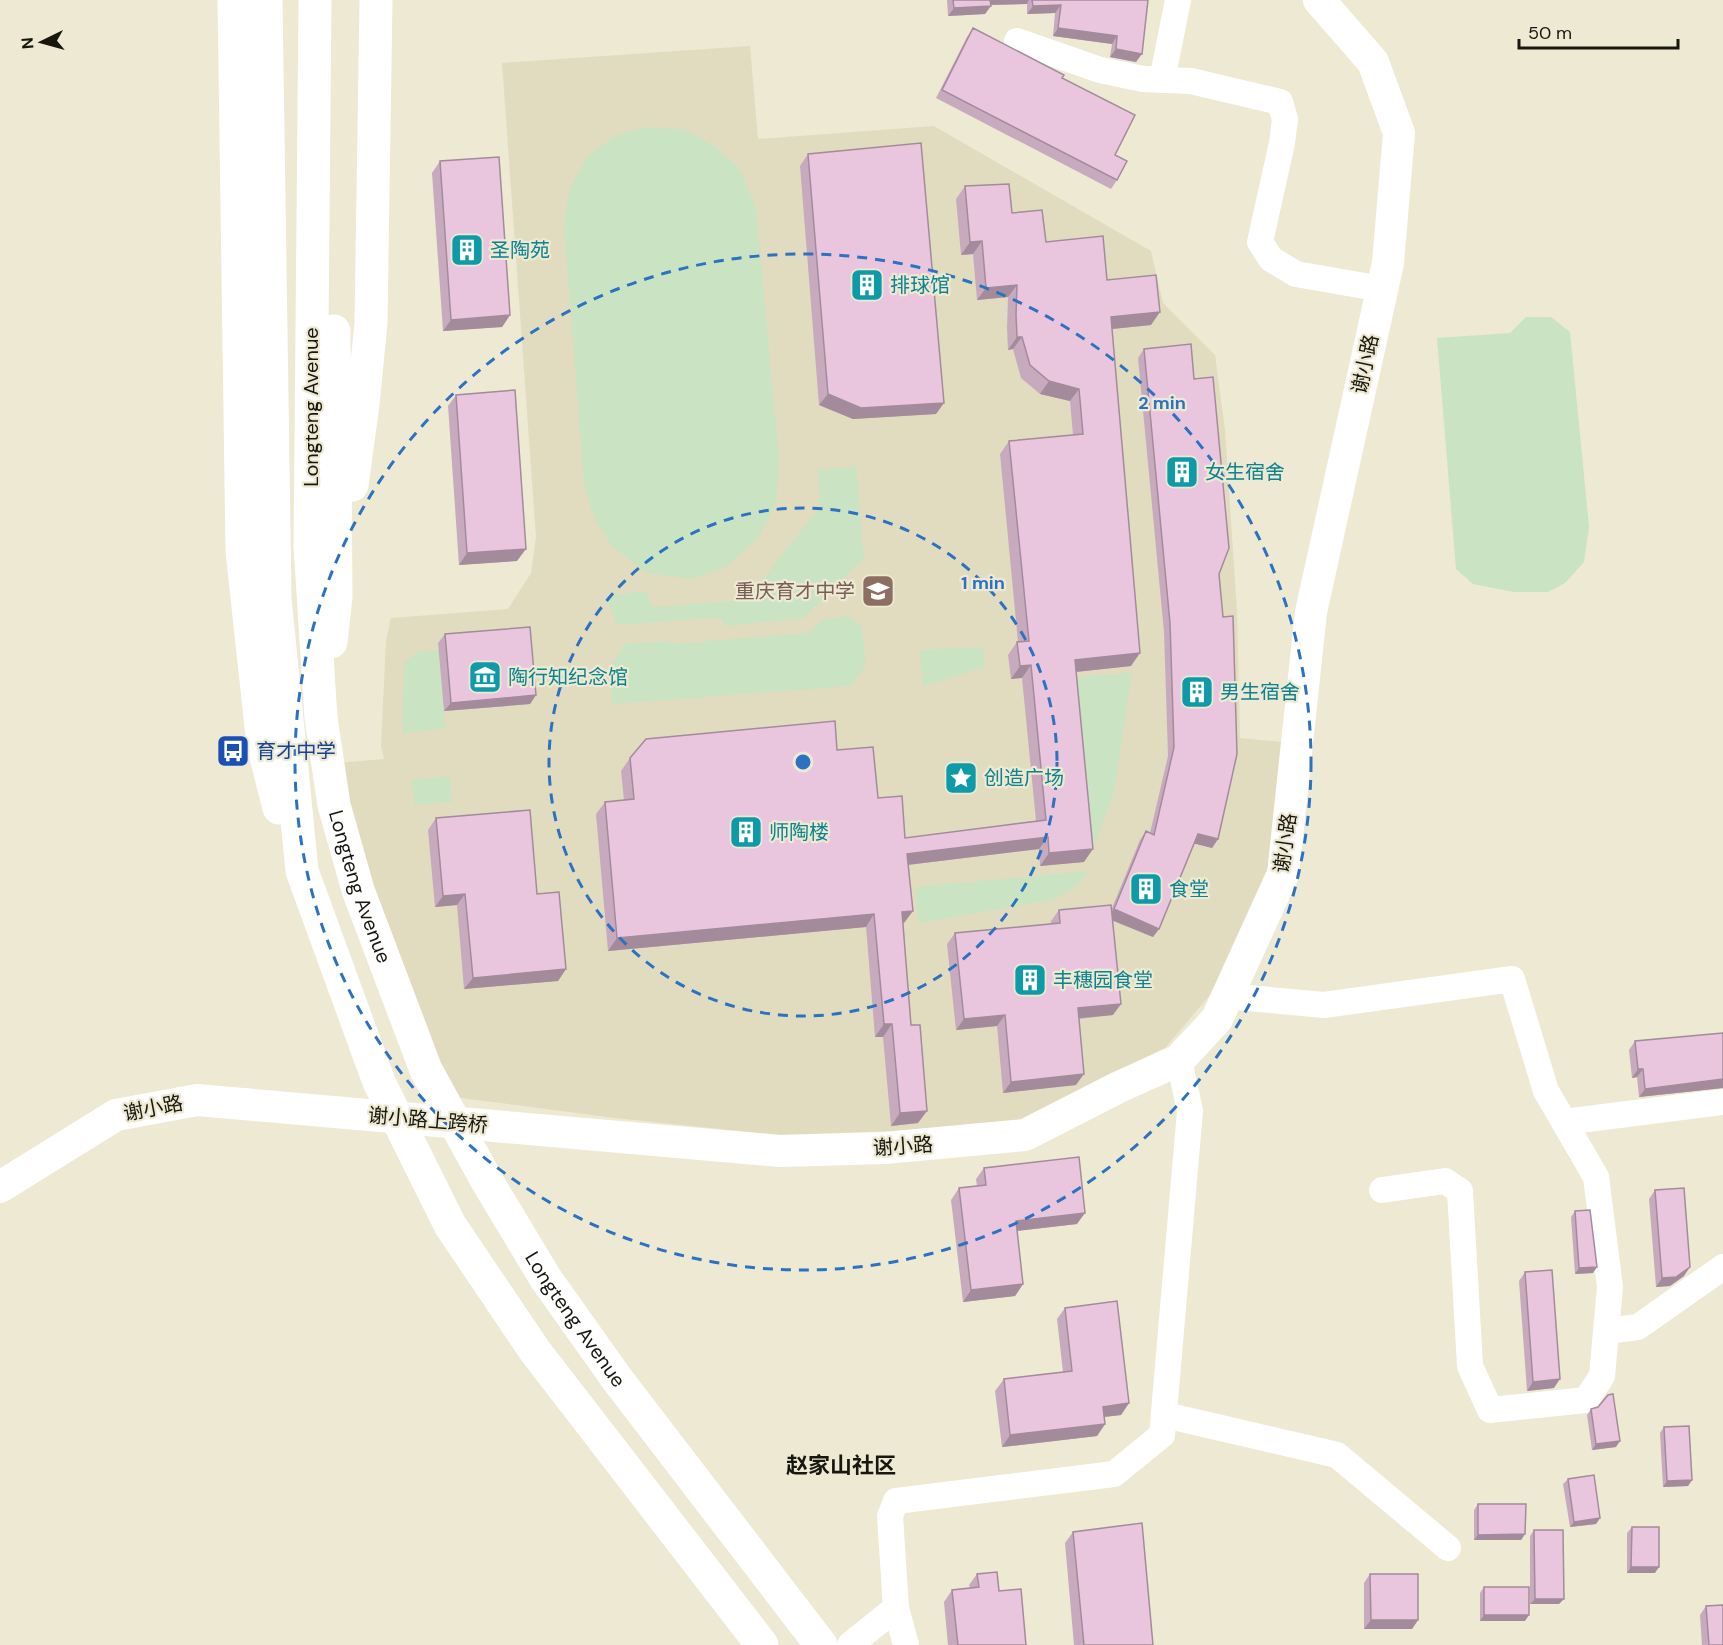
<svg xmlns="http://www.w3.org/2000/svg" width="1723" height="1645" font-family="'DM Sans','Noto Sans SC',sans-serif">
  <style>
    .built { fill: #e1dcbf }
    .green { fill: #cae3c3 }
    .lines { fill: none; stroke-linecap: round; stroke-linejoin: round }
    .minor { stroke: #fff; stroke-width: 26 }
    .tertiary { stroke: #fff; stroke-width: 32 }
    .trunk { stroke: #fff; stroke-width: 33 }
    .wall { fill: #c8aabf }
    .shaded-wall { fill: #a38b9b }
    .building { fill: #e9c6de; stroke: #a38b9b; stroke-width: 1.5 }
    .ring { fill: none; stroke: #2b72c3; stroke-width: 3; stroke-dasharray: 10 8 }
    .labels { text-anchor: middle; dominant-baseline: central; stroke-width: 4.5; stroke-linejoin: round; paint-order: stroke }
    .culture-label { font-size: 20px; fill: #0d838f; stroke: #ede9d3; text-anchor: start }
    .street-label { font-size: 20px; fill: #17160f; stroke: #ede9d3 }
    .education-label { font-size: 20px; fill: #785e54; stroke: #ede9d3; text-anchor: end }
    .transit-label { font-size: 20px; fill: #164399; stroke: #ede9d3; text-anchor: start }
    .quarter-label { font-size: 22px; font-weight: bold; fill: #17160f; stroke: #ede9d3 }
    .centre { fill: #2b72c3; stroke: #ede9d3; stroke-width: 3 }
    .ring-label { font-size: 18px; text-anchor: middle; font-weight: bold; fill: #2b72c3; stroke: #ede9d3; stroke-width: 4.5; stroke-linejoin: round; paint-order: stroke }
  </style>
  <rect width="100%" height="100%" fill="#ede9d3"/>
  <path class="built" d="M750 46 758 139 934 126 1151 251 1163 303 1215 355 1225 430 1237 611 1240 738 1283 742 1270 863 1210 995 1166 1047 1021 1121 893 1131 778 1135 615 1118 446 1096 403 991 336 763 384 759 381 746 386 641 391 618 508 609 531 573 536 537 502 63Z"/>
  <path class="green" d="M645 128 683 129 717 148 741 171 756 208 779 460 776 503 759 537 727 566 692 579 647 573 612 546 594 518 584 483 564 227 569 190 587 157 613 137Z
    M1526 317H1551L1570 332 1589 527 1584 562 1565 583 1548 592H1514L1473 584 1456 569 1437 338 1510 333Z
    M856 467 864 558 803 618 725 626 720 617 617 625 606 596 645 591 653 607 746 600 820 507 818 470Z
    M849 616 862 627 866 665 851 686 613 704 610 667 625 644 666 641 672 644 808 633 823 620Z
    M983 647 985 667 923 686 920 650Z
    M439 650 445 728 403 733 402 723 405 662 417 652Z
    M1132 672 1114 792 1096 842 1085 843 1071 678Z
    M450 776 452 802 415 805 411 780Z
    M1088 871 1079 884 1055 899 918 923 915 887Z"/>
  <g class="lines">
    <path class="minor" d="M1017 41 1100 70 1143 79 1191 81 1280 102 1285 119 1282 143 1260 242 1271 259 1296 274 1382 289
      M1162 80 1178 0
      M1227 996 1324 1005 1512 979 1546 1091 1596 1177 1610 1287 1602 1376 1586 1400 1490 1410 1470 1366 1460 1191 1445 1181 1382 1190
      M1564 1122 1723 1102
      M1606 1331 1638 1327 1723 1267
      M1165 1415 1337 1455 1448 1548
      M850 1645 896 1608
      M906 1645 896 1608 890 1516 896 1501 1114 1474 1162 1435 1190 1111 1179 1060"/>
    <path class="tertiary" d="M0 1187 116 1115 197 1100 780 1151 885 1148 1025 1135 1119 1087 1179 1060 1217 1019 1283 874 1311 612 1388 263 1399 133 1373 62 1319 0"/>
    <g class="trunk">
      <path d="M234 0 242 551 263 745 279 808"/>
      <path d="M266 0 275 598 302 871 379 1082 450 1225 535 1351 762 1645"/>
      <path id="s1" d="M315 0 310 546 321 718 334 805 358 890 426 1070 487 1181 546 1279 617 1379 821 1645"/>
      <path d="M352 485 363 404 371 323 376 0"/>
      <path d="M331 642 336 597 334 331"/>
    </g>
  </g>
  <path class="wall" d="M947 0H1148L1136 62 1110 57 1112 44 1053 36 1055 13 1027 14V4L991 5 985 14 948 16Z
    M973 28 1062 78 1115 155 1117 180 1111 189 936 98 967 37Z
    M808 154 936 414 853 419 819 405 800 166Z
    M440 161 510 315 502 327 443 331 432 173Z
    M965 186 1012 213 1046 242 1107 280 1151 325 1112 329 1131 666 1076 672 1084 862 1040 866 1039 849 908 865 904 923H903L918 1123 891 1126 883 1037H875L866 927 608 951 596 814 605 802 624 800 621 771 630 758 837 750 878 798 905 838 1036 821 1022 678 1011 679 1008 655 1017 642H1018L1000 454 1009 441 1073 435 1070 401 1040 394 1021 378 1013 349 1008 350 1007 328 1008 297 977 300 973 254 961 255 956 199Z
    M1144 349 1194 379 1219 574 1218 839 1212 848 1194 843 1159 929 1153 937 1113 921V1015L1079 1019 1076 1085 1003 1093 997 1026 956 1030 947 944 955 933 1051 924V921L1059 910 1112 908 1140 840 1146 831 1150 833 1168 756 1164 632 1138 358Z
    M456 395 517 561 459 565 448 406Z
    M445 634 536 695 530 704 444 711 438 643Z
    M436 818 537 894 566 969 558 981 464 989 457 905 435 907 428 830Z
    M1723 1033V1088L1639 1097 1637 1077 1632 1078 1629 1050 1635 1041Z
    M984 1168 1077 1224 1017 1231 1023 1284 1015 1296 963 1302 951 1200 959 1188 977 1186 976 1179Z
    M1655 1190 1684 1276 1670 1286 1656 1287 1649 1199Z
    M1575 1211 1593 1273 1575 1274 1571 1217Z
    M1525 1272 1554 1388 1527 1391 1519 1281Z
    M1065 1308 1129 1403 1121 1415 1104 1417 1105 1424 1097 1436 1002 1447 995 1391 1004 1379 1063 1372 1057 1319Z
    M1591 1409 1616 1447 1592 1450 1587 1415Z
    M1664 1427 1692 1480 1688 1486 1663 1487 1660 1433Z
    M1568 1479 1600 1518 1596 1524 1570 1527 1563 1484Z
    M1478 1504 1525 1534 1521 1540H1474V1510Z
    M1632 1527 1655 1573H1627V1533Z
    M1534 1530 1559 1604H1530V1536Z
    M1073 1532 1153 1645H1074L1065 1543Z
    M977 1574 999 1591 1026 1645H948L944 1602 952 1590 970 1588 969 1585Z
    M1370 1574 1418 1620 1412 1629H1364V1583Z
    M1484 1587 1525 1621H1480V1593Z
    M1706 1606 1723 1645H1702L1700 1615Z"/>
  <path class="shaded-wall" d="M989 0H1029L1027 4 985 5Z
    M1061 5 1055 13 1027 14 1033 6Z
    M991 6 985 14 948 16 954 8Z
    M1058 28 1117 36 1112 44 1053 36Z
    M1116 49 1142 54 1136 62 1110 57Z
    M982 241 973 254 961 255 970 242Z
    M1017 285 1008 297 977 300 986 288Z
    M1160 312 1151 325 1102 330 1111 317Z
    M510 315 502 327 443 331 451 320Z
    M1017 337H1022L1013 349 1008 350Z
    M1049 381 1079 389 1070 401 1040 394Z
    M828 394 944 403 936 414 853 419 819 405Z
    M526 549 517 561 459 565 467 553Z
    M1140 653 1131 666 1066 673 1075 660Z
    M1031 665 1022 678 1011 679 1020 666Z
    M536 695 530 704 444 711 451 703Z
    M1198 834 1218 839 1212 848 1192 843Z
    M1048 837 1039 849 898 866 907 854Z
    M1093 849 1084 862 1040 866 1049 853Z
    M465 894 457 905 435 907 443 896Z
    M1114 909 1159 929 1153 937 1107 918Z
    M913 911 904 923 893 924 902 912Z
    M874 914 866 927 608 951 617 938Z
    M566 969 558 981 464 989 473 978Z
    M1121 1004 1113 1015 1070 1019 1078 1008Z
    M1005 1015 997 1026 956 1030 964 1019Z
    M884 1024H892L883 1037H875Z
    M1638 1069H1643L1637 1077 1632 1078Z
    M1084 1074 1076 1085 1003 1093 1011 1082Z
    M1723 1079V1088L1639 1097 1645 1089Z
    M927 1111 918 1123 891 1126 900 1113Z
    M1085 1213 1077 1224 1008 1232 1016 1221Z
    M1597 1267 1593 1273 1575 1274 1579 1268Z
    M1690 1267 1684 1276 1670 1286 1656 1287 1662 1278Z
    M1023 1284 1015 1296 963 1302 971 1290Z
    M1560 1379 1554 1388 1527 1391 1533 1382Z
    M1129 1403 1121 1415 1095 1418 1103 1407Z
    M1105 1424 1097 1436 1002 1447 1010 1435Z
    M1620 1441 1616 1447 1592 1450 1596 1444Z
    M1692 1480 1688 1486 1663 1487 1667 1481Z
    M1600 1518 1596 1524 1570 1527 1574 1522Z
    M1525 1534 1521 1540H1474L1478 1535Z
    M1631 1567H1659L1655 1573H1627Z
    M1535 1599H1564L1559 1604H1530Z
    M1484 1615H1529L1525 1621H1480Z
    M1371 1620H1418L1412 1629H1364Z"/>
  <path class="building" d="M953 0H990L991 6 954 8Z
    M1032 0H1148L1142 54 1116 49 1117 36 1058 28 1061 5 1033 6Z
    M973 28 1064 75 1062 78 1135 115 1115 155 1127 161 1117 180 942 90Z
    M921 143 944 403 861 408 828 394 808 154Z
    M499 157 510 315 451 320 440 161Z
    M1009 184 1012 213 1042 210 1046 242 1103 236 1107 280 1156 275 1160 312 1111 317 1140 653 1075 660 1093 849 1049 853 1048 837 907 854 913 911 902 912 911 1025H920L927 1111 900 1113 892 1024H884L874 914 617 938 605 802 634 799 630 758 646 739 835 721 837 750 873 747 878 798 902 796 905 838 1046 820 1031 665 1020 666 1017 642 1029 641 1009 441 1083 434 1079 389 1049 381 1030 365 1022 337H1017L1016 315 1017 285 986 288 982 241 970 242 965 186Z
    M1191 344 1194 379 1213 377 1229 548 1219 574 1223 617 1233 616 1237 754 1218 839 1198 834 1159 929 1114 909 1146 831 1154 835 1174 747 1170 623 1144 349Z
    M515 390 526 549 467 553 456 395Z
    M530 627 536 695 451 703 445 634Z
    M530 810 537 894 559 892 566 969 473 978 465 894 443 896 436 818Z
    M1111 905 1121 1004 1078 1008 1084 1074 1011 1082 1005 1015 964 1019 955 933 1060 923 1059 910Z
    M1723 1033V1079L1645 1089 1643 1069H1638L1635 1041Z
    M1079 1157 1085 1213 1016 1221 1023 1284 971 1290 959 1188 986 1185 984 1168Z
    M1684 1188 1690 1267 1676 1277 1662 1278 1655 1190Z
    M1590 1210 1597 1267 1579 1268 1575 1211Z
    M1552 1270 1560 1379 1533 1382 1525 1272Z
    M1117 1301 1129 1403 1103 1407 1105 1424 1010 1435 1004 1379 1072 1371 1065 1308Z
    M1613 1394 1620 1441 1596 1444 1591 1409 1598 1407 1608 1395Z
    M1689 1426 1692 1480 1667 1481 1664 1427Z
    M1594 1475 1600 1518 1574 1522 1568 1479Z
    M1478 1504H1526L1525 1534 1478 1535Z
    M1142 1523 1153 1645H1084L1073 1532Z
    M1632 1527H1659V1567H1631Z
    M1534 1530H1563L1564 1599H1535Z
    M997 1572 999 1591 1021 1589 1026 1645H958L952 1590 979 1587 977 1574Z
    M1370 1574H1418V1620H1371Z
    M1484 1587H1529V1615H1484Z
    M1723 1605V1645H1709L1706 1606Z"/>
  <g class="ring">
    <circle cx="803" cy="762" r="254"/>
    <circle cx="803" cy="762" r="508"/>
  </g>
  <defs>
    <g id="building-square" transform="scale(1.725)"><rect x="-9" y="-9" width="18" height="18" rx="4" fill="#0f9aa8" stroke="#ede9d3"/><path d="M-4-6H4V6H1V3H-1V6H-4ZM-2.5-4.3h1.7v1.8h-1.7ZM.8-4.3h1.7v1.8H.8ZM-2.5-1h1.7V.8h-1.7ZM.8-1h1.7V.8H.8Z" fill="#fff"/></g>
    <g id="school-square" transform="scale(1.725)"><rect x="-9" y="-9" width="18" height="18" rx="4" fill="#8d6e63" stroke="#ede9d3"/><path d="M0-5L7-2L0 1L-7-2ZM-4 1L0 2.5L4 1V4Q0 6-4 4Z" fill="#fff"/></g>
    <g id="museum-square" transform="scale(1.725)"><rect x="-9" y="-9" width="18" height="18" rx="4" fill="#0f9aa8" stroke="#ede9d3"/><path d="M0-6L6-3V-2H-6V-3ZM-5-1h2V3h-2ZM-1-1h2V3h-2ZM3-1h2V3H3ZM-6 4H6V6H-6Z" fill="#fff"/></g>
    <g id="bus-square" transform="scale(1.725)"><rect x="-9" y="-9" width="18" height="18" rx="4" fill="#1a4fb4" stroke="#ede9d3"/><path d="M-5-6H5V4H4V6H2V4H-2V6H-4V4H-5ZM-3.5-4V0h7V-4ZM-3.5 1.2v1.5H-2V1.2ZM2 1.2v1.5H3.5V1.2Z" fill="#fff"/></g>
    <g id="sight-square" transform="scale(1.725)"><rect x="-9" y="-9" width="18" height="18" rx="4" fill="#0f9aa8" stroke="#ede9d3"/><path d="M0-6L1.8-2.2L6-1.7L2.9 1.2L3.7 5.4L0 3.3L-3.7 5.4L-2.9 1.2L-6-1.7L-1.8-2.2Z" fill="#fff"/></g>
  </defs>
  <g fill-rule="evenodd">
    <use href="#building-square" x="467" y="250"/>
    <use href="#building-square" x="867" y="285"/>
    <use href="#building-square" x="1182" y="472"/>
    <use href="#school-square" x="878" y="591"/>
    <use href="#museum-square" x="485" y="677"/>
    <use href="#building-square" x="1197" y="692"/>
    <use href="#bus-square" x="233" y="751"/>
    <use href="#sight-square" x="961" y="778"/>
    <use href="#building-square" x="746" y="832"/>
    <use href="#building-square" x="1146" y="889"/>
    <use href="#building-square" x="1030" y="980"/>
  </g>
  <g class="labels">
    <g class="culture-label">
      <text x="490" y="250">圣陶苑</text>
      <text x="890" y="285">排球馆</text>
      <text x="1205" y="472">女生宿舍</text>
      <text x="508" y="677">陶行知纪念馆</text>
      <text x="1220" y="692">男生宿舍</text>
      <text x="984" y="778">创造广场</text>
      <text x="769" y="832">师陶楼</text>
      <text x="1169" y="889">食堂</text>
      <text x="1053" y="980">丰穗园食堂</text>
    </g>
    <g class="street-label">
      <text transform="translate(1365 364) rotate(-78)">谢小路</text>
      <text transform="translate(311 407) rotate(-90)">Longteng Avenue</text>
      <text transform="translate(1285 843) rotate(-82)">谢小路</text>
      <text stroke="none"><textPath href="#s1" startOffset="892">Longteng Avenue</textPath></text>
      <text transform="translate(153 1108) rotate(-11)">谢小路</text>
      <text transform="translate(428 1120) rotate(5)">谢小路上跨桥</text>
      <text transform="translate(903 1146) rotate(-4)">谢小路</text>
      <text stroke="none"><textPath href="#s1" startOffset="1378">Longteng Avenue</textPath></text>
    </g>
    <g class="education-label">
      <text x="855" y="591">重庆育才中学</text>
    </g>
    <g class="transit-label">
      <text x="256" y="751">育才中学</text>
    </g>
    <g class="quarter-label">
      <text x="841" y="1465">赵家山社区</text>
    </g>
  </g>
  <circle cx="803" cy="762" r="9" class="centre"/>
  <g class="ring-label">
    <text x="1162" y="409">2 min</text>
    <text x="983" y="589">1 min</text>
  </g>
  <g transform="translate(42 42) rotate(265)" stroke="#ede9d3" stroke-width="4.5" paint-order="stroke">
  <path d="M0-4.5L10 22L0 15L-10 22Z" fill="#17160f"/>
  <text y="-9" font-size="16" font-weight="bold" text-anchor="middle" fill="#17160f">N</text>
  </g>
  <path d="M1519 39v9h159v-9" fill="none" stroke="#17160f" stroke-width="3"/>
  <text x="1528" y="39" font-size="18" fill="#17160f" stroke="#ede9d3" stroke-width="4.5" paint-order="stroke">50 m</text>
</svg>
